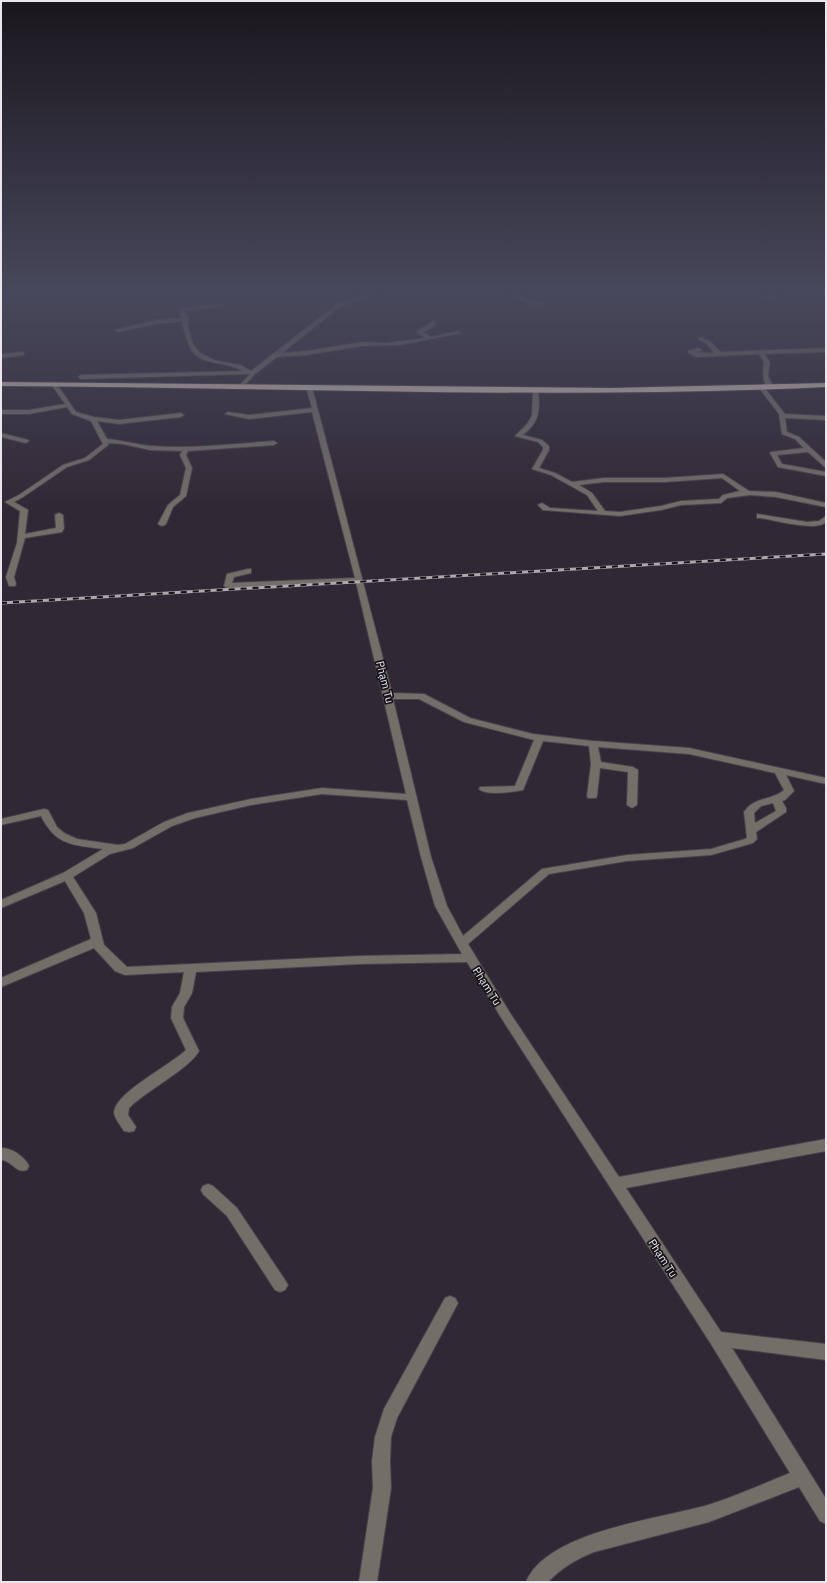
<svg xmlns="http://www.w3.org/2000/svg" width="827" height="1583" font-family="'IBM Plex Sans',sans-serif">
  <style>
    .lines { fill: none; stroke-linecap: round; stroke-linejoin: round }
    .minor-casing { stroke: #4a434e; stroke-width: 2 }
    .highway-casing { stroke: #4a434e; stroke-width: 2 }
    .minor { fill: #746e69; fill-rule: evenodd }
    .highway { fill: #dacabe; fill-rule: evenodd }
    .rail-casing { stroke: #aea8b1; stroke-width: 3 }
    .rail { stroke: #161318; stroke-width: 2; stroke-dasharray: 6; stroke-linecap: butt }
    .labels { text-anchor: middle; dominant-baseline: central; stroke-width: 3.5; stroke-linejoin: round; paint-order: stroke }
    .street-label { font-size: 11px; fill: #ebe6ee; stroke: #161318 }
  </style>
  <rect width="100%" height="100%" fill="#302834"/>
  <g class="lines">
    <g class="minor-casing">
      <path id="minor" d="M374 293H381L341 306 282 353 306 351 363 342 387 343 425 338 416 332 433 321 436 323 432 328 423 332 431 337 458 331 461 333 399 345 363 346 306 355 277 357 255 374 242 388 239 386 250 374 81 379 78 377 81 375 243 371C222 359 194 369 187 339 185 332 182 328 183 321L156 324 118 332 115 330 156 320 182 318 179 310 181 309 222 304 224 306 184 311 189 319 188 328 193 344 200 353 214 360 240 365 251 371 337 304 349 299Z
        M509 293 522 295 529 301 545 303C536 308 517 299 509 293Z
        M574 293 591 295 581 297Z
        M774 293 779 294C775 299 765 300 760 297L774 295Z
        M701 337 711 342 720 352 826 348V352L764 354 770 362 768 376 774 388 771 390C761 384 763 372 764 362L759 354 697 357 688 353V351L699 348 702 350 701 351 696 352 714 353 707 344 699 340 698 339Z
        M22 352 24 353V355L1 358V354Z
        M54 382 56 383 76 412 94 417 119 420 181 413 184 415 181 417 119 424 97 421 107 439C122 440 137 445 152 446 192 449 233 444 274 441L277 443 274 445 188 451 186 455 192 468 186 496 173 507 166 524 162 526 158 524 168 505 180 495 186 468 180 455 182 451 150 450 123 444 109 443 108 445 89 460 67 467 23 497 14 502 28 510 25 534 56 528 55 515 59 513 63 515 64 528 62 532 25 538 14 577 16 584 15 586H9L6 577 17 543 20 511 5 502 19 495 63 465 85 458 103 444 91 421 72 414 67 407 29 414H1V410H29L65 404 51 384Z
        M309 385 312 387 392 693 424 694 470 718 533 734 593 741 689 748 826 778V784L786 775 794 791 785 800 782 801 786 808V812L756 832 757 839 753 843 711 855 627 861 549 874 468 944 510 1013 619 1177 826 1139V1151L626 1188 721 1332 826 1344V1360L732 1348 826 1499V1524L820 1521 799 1487 709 1522 594 1552C576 1559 561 1568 548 1582H526C547 1531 660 1519 708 1505 736 1496 763 1484 790 1473L711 1344 502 1019 467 962 359 964 196 972 192 993 184 1007 183 1018 199 1051C189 1069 147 1090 129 1108L128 1115 136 1127 134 1131 129 1132 124 1131C121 1126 114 1118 114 1112 116 1092 171 1065 186 1050L171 1018 172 1007 180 993 184 972 125 975 115 971 94 948 1 987V978L91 939 84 913 65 881 1 908V900L63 873 103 849C73 845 56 846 41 816L1 825V819L44 809 48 810 57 827 64 833 77 839 118 845 125 844 164 822 188 813 251 799 322 788 406 794 356 582 228 588 224 586 227 574 248 569H251V573L234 577 232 583 355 578 312 412 249 419 225 414 228 412 249 415 312 408 306 387ZM393 699H419L464 722 534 740 515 786 480 787 479 789C486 796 513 792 523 790L543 741 589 746 591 764 587 796 588 798H596L597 796 600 768 628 772 627 805 632 808 637 805 638 770 633 767 601 762 598 747 689 754 775 773 784 790C770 802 756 795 744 812L747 838 745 839 711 849 627 855 542 869 463 936 447 906 431 857ZM322 794 407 800 421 857 435 906 462 954 359 956 127 967 104 945 96 913 73 877 110 854 133 848 172 826 195 818 251 805ZM773 803 776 811 755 823 754 813 761 806Z
        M760 387H764L785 414 826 416V420L785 418 787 432 799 437 826 462V468L808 452 777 455 782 464 826 472V476L778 467 770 453 771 452 804 448 795 439 782 434 779 414 760 389Z
        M533 389 538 390C540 411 540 421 523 435L542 440 549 446V450L539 468 555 473 572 482 604 478H665L723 474 749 491 776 492 826 503V507L776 497 750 495 727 498 721 503 681 505 661 510 620 516 543 510 538 505 542 503 550 508 598 511 587 495 551 475 532 469 543 450V447L538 442 515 436 527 424 532 416ZM722 478 740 491 723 495 719 499 681 501 661 506 620 512 605 511 592 493 579 485 604 482H665Z
        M1 433 28 440 29 441 26 443 1 437Z
        M757 514 807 522 819 521 826 516V522C816 532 774 520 760 518H757Z
        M1 1148C12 1148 24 1156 29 1166L27 1170C15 1174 12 1160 1 1160Z
        M208 1184 213 1186 237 1208 285 1280 288 1285 285 1290 280 1292 275 1290 227 1216 203 1194 201 1190 203 1186Z
        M450 1296 455 1298 458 1303 397 1418 391 1437 390 1461 391 1488 377 1582H359L373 1488 372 1461 375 1437 384 1409 445 1298Z"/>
    </g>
    <g class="highway-casing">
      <path id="highway" d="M1 382 611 388 826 383V387C551 400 276 387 1 386Z"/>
    </g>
    <use href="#minor" class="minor"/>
    <use href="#highway" class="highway"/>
    <g class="rail-casing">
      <path id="rail" d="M1 603 826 554"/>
    </g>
    <use href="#rail" class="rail"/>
  </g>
  <linearGradient id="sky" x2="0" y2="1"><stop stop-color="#1a161d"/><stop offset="0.57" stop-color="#48485c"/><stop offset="1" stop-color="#48485c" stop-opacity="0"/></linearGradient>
  <rect width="827" height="514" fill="url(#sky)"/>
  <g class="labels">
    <g class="street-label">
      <text transform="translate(385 682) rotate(76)">Phạm Tu</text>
      <text transform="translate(487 986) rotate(58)">Phạm Tu</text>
      <text transform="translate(663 1258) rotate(57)">Phạm Tu</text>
    </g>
  </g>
  <rect width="827" height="1583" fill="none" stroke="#ebe6ee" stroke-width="4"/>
</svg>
